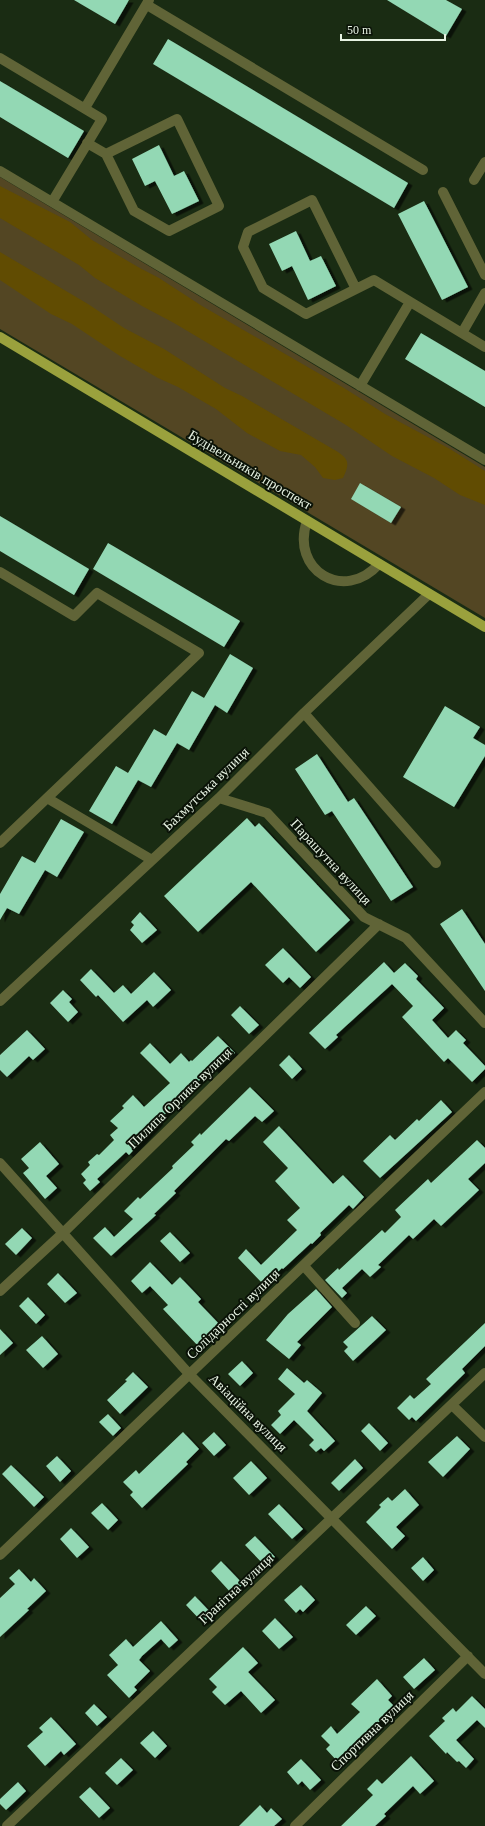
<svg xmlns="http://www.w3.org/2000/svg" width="485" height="1826" font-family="Georgia,serif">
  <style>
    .green { fill: #534623 }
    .forest { fill: #614c02 }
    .building { fill: #93d8b4; filter: url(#shadow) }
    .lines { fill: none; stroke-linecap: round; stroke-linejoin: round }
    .minor { stroke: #606437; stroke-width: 10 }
    .major { stroke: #9aa13d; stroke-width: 10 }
    .labels { text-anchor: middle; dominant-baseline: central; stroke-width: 4; stroke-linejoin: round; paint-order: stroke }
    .street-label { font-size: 14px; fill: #e7f3e3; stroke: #0a1207 }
  </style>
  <defs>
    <filter id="shadow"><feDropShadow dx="4.5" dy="2.5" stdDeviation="0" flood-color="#0009"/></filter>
  </defs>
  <rect width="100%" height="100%" fill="#1a2c13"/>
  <path class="green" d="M0 177 485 467V618L0 329Z"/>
  <path class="forest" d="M0 186 70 222 92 240 138 267 159 278 202 306 344 388 385 414 450 449 485 471V505L460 495 434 478 392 456 346 425 174 323 142 306 95 278 79 265 0 218Z
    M0 252 88 304 124 328 164 349 225 388 242 396 338 452C350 460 349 465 343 478L335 480 323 478 315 467 301 455 280 451 247 433 216 409 178 387 158 378 120 356 72 324 51 314 0 280Z"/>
  <path class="building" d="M74 0H129L115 24Z
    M387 0H446L462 9 446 36Z
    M168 39 408 183 394 208 153 64Z
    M0 81 84 131 68 158 0 117Z
    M159 145 174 176 184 171 199 201 172 214 155 181 145 186 132 159Z
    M424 201 468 287 442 300 398 214Z
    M296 231 310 261 321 256 336 286 308 300 292 266 282 271 269 244Z
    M421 333 485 371V407L405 359Z
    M360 483 401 507 391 523 351 499Z
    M0 516 89 569 74 595 0 551Z
    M108 543 240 621 224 647 93 569Z
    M230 654 253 668 227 713 215 705 189 750 177 743 151 787 138 780 112 824 89 811 116 766 128 773 154 729 166 736 192 691 204 698Z
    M445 706 480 727 473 738 485 745V756L454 807 403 777Z
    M317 754 348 802 354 798 413 887 391 901 332 811 325 815 295 769Z
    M247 818 255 827 259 823 350 920 316 952 251 882 198 932 164 896Z
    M61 819 84 832 57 877 45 870 19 914 7 908 0 920V894L22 856 35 863Z
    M462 909 485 944V991L440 924Z
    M140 912 157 930 142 943 130 930 134 925 131 922Z
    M283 948 311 977 300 988 289 977 283 983 265 965Z
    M384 962 394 973 405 963 418 976 416 979 444 1008 432 1020 448 1038 456 1030 466 1040 463 1043 485 1066V1069L472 1082 448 1058 444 1062 402 1017 413 1006 392 984 336 1035 338 1037 325 1049 309 1033Z
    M91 969 114 993 123 985 131 994 154 972 171 990 153 1007 147 1000 123 1022 98 995 96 997 80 980Z
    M63 990 72 999 69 1002 78 1012 68 1022 50 1003Z
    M240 1006 259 1025 249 1034 231 1015Z
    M27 1030 45 1049 33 1060 29 1056 7 1077 0 1070V1055Z
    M218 1036 235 1053 215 1072 212 1068 158 1121 159 1122 129 1155 126 1152 97 1179 100 1182 90 1191 83 1183 86 1180 81 1174 90 1165 88 1162 97 1154 99 1155 114 1140 110 1135 118 1128 110 1121 124 1108 122 1106 133 1095 144 1107 170 1083 140 1053 150 1043 170 1064 181 1053 189 1062 191 1060 192 1061Z
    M289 1055 302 1069 292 1079 279 1065Z
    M250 1087 274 1111 262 1122 255 1116 229 1141 226 1139 174 1191 176 1193 154 1214 156 1215 111 1256 93 1238 105 1227 114 1237 133 1219 124 1211 138 1197 140 1199 173 1168 172 1166 194 1145 191 1142 200 1133 201 1135Z
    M441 1100 452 1112 380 1178 363 1161 390 1135 395 1140 417 1119 419 1121Z
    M279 1126 333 1184 343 1175 364 1197 353 1209 349 1205 320 1233 321 1235 312 1244 311 1243 283 1269 282 1268 264 1285 238 1258 246 1249 261 1265 297 1230 287 1220 300 1208 275 1181 288 1168 263 1142Z
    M477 1140 485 1148V1163L468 1179 479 1190 441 1226 434 1219 413 1239 409 1235 378 1265 381 1267 370 1277 362 1269 342 1288 347 1293 342 1298 325 1280 338 1268 339 1270 382 1230 385 1233 401 1217 395 1210 428 1179 431 1183Z
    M40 1142 59 1164 46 1176 57 1188 45 1199 23 1173 29 1168 21 1159Z
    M22 1228 32 1238 16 1255 5 1244Z
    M170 1232 190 1253 180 1262 160 1241Z
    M150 1262 172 1285 180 1277 201 1299 198 1302 221 1326 199 1347 163 1309 168 1305 150 1286 142 1293 131 1281Z
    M58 1273 77 1293 65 1303 47 1284Z
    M316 1289 332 1307 297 1342 301 1345 289 1359 266 1340 288 1314Z
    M28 1297 45 1315 36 1324 19 1306Z
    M372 1316 386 1330 353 1361 344 1351 348 1347 343 1342Z
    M485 1323V1346L462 1369 465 1373 416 1421 412 1417 409 1420 397 1408 410 1395 414 1399 431 1384 426 1379Z
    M0 1329 13 1343 0 1355Z
    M42 1336 58 1354 43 1368 26 1350Z
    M242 1361 253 1373 240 1386 228 1374Z
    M287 1368 304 1383 307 1380 322 1393 307 1411 335 1441 324 1451 321 1448 316 1452 309 1445 314 1440 294 1420 280 1434 271 1425 281 1415 278 1411 295 1394 278 1379Z
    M133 1372 148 1387 120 1414 107 1400 127 1381 125 1380Z
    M108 1414 121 1428 113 1436 99 1422Z
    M369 1423 388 1443 380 1451 361 1431Z
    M183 1432 199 1449 186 1462 188 1464 142 1508 130 1495 133 1492 123 1482 136 1470 139 1474Z
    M214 1432 226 1445 214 1456 202 1443Z
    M457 1436 470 1449 443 1477 428 1462Z
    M57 1456 71 1471 60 1482 46 1466Z
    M355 1459 363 1468 339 1491 331 1483Z
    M251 1461 267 1478 249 1495 233 1478Z
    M11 1465 44 1497 34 1507 2 1474Z
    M405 1489 419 1505 396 1527 405 1536 392 1549 366 1522 381 1507 379 1505 388 1497 392 1501Z
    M102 1503 118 1520 108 1530 91 1513Z
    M279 1504 303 1529 292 1539 268 1514Z
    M71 1528 89 1547 77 1558 60 1539Z
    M255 1536 275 1557 265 1566 245 1545Z
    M423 1557 434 1570 423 1581 411 1568Z
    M221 1561 243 1584 232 1594 211 1571Z
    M19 1569 31 1582 34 1578 46 1591 27 1609 29 1610 0 1637V1598L15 1584 9 1578Z
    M301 1585 315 1600 303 1612 300 1609 296 1613 284 1600Z
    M195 1596 212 1614 203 1623 186 1605Z
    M366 1606 376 1616 356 1635 346 1625Z
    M275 1618 293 1637 279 1649 262 1631Z
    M161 1621 178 1640 169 1648 161 1639 142 1656 139 1660 150 1671 134 1687 137 1690 129 1698 107 1675 118 1665 109 1655 126 1639 133 1647Z
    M243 1647 258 1663 248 1672 275 1700 261 1713 241 1691 225 1705 212 1692 217 1687 209 1679Z
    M424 1658 435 1670 414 1689 403 1677Z
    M377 1679 392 1696 388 1700 397 1709 383 1722 381 1720 337 1761 326 1749 330 1745 321 1736 331 1726 337 1734 360 1712 351 1704Z
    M472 1696 485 1709V1728L477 1720 456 1740 474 1759 466 1768 459 1761 457 1762 447 1752 446 1754 429 1736 445 1721 442 1718 453 1708 456 1712Z
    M94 1704 107 1717 97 1726 85 1713Z
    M51 1717 76 1744 64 1755 61 1751 45 1766 27 1746 43 1732 39 1728Z
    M153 1731 167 1746 155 1758 140 1743Z
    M411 1756 434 1781 420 1794 413 1786 384 1814 386 1816 375 1826H341L373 1795 367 1789 377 1779 382 1784Z
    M121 1758 133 1770 117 1785 105 1773Z
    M301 1759 321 1780 310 1790 302 1781 298 1785 287 1772Z
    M18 1782 26 1791 6 1810 0 1804V1799Z
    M90 1787 110 1808 99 1818 79 1797Z
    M260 1805 267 1813 271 1808 282 1819 274 1826H239Z"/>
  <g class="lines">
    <path class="minor" d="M147 5 423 170
      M0 58 102 119 52 202
      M85 108 149 0
      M87 143 106 154 134 211 169 231 219 206 177 119 106 154
      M0 171 485 460
      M474 180 485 162
      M443 192 485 275
      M356 289 312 200 248 232 243 247 263 288 306 314 374 280 485 347
      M462 333 485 293
      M360 386 410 302
      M307 521C290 570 344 603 379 564
      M0 572 74 616 97 593 199 653 0 843
      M304 713 436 863
      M47 798 152 860
      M219 798 267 813 364 917 406 938 485 1023
      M0 1001 219 798 304 713 429 594
      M0 1163 190 1375 485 1674
      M304 1266 355 1323
      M0 1291 63 1233 379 924
      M452 1405 485 1437
      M0 1555 485 1092
      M7 1826 485 1373
      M295 1826 468 1656"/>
    <path class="major" d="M0 337 485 627"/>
  </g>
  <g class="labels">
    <g class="street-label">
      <text transform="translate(250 470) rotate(31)">Будівельників проспект</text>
      <text transform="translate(206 789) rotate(-44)">Бахмутська вулиця</text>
      <text transform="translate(331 862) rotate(47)">Парашутна вулиця</text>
      <text transform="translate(180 1098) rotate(-44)">Пилипа Орлика вулиця</text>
      <text transform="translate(233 1314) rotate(-44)">Солідарності вулиця</text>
      <text transform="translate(248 1413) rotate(45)">Авіаційна вулиця</text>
      <text transform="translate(236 1589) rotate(-43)">Гранітна вулиця</text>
      <text transform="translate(372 1731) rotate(-44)">Спортивна вулиця</text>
    </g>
  </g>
  <path d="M341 34v6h104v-6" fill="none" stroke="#e7f3e3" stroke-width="2"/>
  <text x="347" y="34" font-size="12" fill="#e7f3e3" stroke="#0a1207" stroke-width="3" paint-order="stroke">50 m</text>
</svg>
